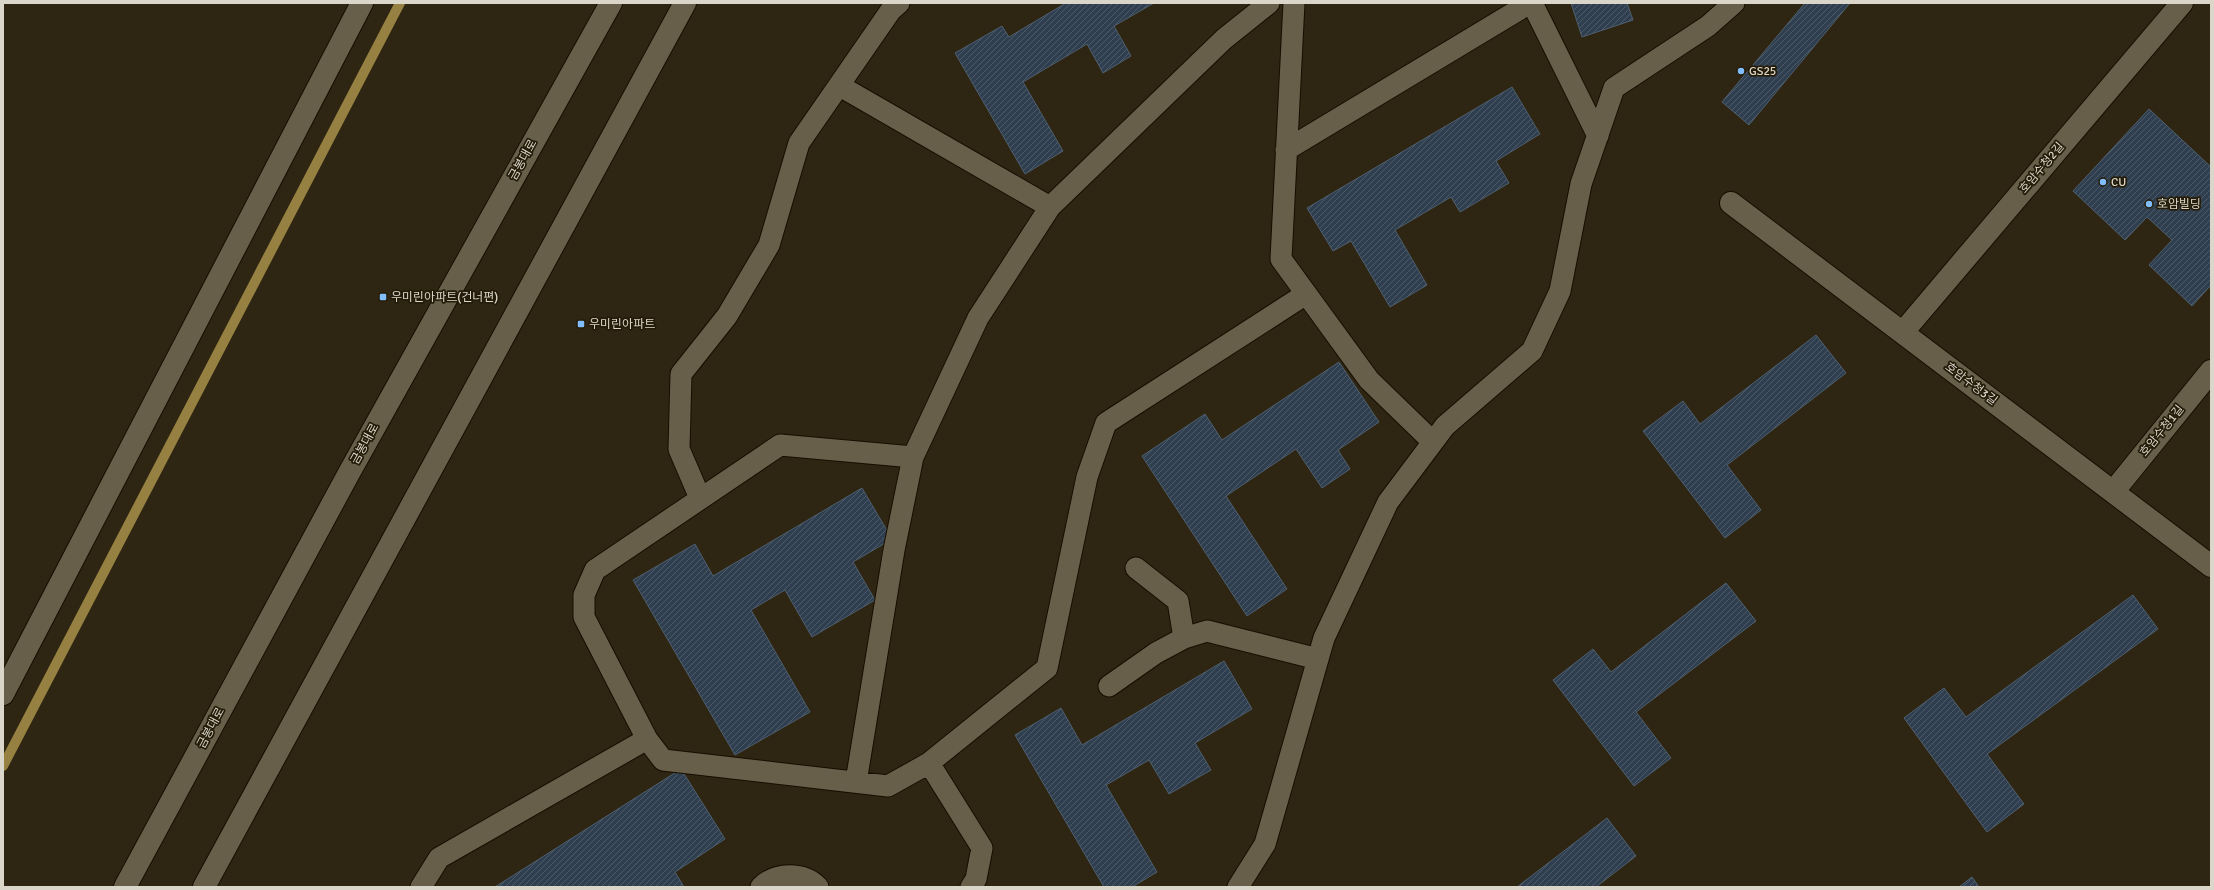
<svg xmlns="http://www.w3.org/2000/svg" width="2214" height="890" font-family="Signika,'Noto Sans KR',sans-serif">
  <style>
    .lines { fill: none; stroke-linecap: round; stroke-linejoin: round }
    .stream { stroke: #968142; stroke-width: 10 }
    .building { fill: url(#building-hatch); stroke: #4e5f70 }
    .service-casing { stroke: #160e00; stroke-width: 23 }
    .minor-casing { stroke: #160e00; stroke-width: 24 }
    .tertiary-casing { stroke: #160e00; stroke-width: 24 }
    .service { stroke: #685f4a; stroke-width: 21 }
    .minor { stroke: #685f4a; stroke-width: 22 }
    .tertiary { stroke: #685f4a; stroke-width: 22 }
    .poi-dot { fill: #80bdfa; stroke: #241c09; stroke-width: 1.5 }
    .labels { text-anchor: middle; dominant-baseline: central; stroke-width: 3.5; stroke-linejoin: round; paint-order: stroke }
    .poi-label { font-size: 12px; fill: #dbd6ca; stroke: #241c09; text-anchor: start }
    .street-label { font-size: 12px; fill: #dbd6ca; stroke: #241c09 }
  </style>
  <defs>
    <pattern id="building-hatch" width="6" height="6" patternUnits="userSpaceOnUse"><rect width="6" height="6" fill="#303f4f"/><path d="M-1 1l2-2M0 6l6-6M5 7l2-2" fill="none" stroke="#4d5a67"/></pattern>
  </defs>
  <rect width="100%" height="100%" fill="#2e2612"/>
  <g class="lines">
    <path class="stream" d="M3 766 400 3"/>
  </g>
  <path class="building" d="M1066 3H1154L1114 26 1131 56 1103 73 1087 44 1023 82 1063 151 1025 174 955 53 1002 26 1009 37Z
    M1571 3H1627L1633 20 1582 37Z
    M1805 3H1850L1749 125 1722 102Z
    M1512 87 1540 134 1496 161 1509 183 1460 212 1451 197 1395 230 1427 285 1390 307 1351 241 1333 251 1307 208Z
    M2149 109 2211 167V285L2192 306 2149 265 2172 240 2147 217 2125 240 2073 191Z
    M1816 335 1846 373 1727 465 1761 510 1725 538 1643 431 1683 401 1700 424Z
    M1339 362 1379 422 1338 450 1350 469 1322 488 1296 449 1226 496 1287 589 1247 616 1142 456 1205 414 1222 440Z
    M862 488 892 539 853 562 875 600 812 637 785 590 751 610 810 712 735 755 633 580 695 544 713 576Z
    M1726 583 1756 621 1636 712 1671 758 1634 786 1553 680 1593 649 1611 672Z
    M2133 595 2158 629 1987 754 2024 804 1987 832 1904 718 1944 688 1966 717Z
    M1224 661 1252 709 1195 743 1211 770 1169 794 1149 760 1106 785 1157 872 1132 887H1104L1015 735 1061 708 1082 745Z
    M681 769 725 839 675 872 684 887H495Z
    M1607 818 1636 856 1596 887H1517Z
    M1972 877 1979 887H1959Z"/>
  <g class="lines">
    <g class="service-casing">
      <path id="service" d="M1294 3 1281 259 1369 380 1433 442
        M1532 3 1598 136
        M840 86 1050 207
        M1286 150 1530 3
        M913 457 780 445 595 570 584 595V617L647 739 663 760 888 786 929 763 1047 668 1087 477 1106 423 1306 294
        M700 498 679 449 681 374 727 316 769 245 799 143 891 10 899 3
        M1136 568 1178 601 1184 638
        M1109 686 1156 653 1184 638 1207 631 1318 659
        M929 763 982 848 976 879 971 887
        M856 782 894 550 913 457 978 318 1050 207 1224 39 1269 3
        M421 887 439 858 647 739
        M761 887C776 872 804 872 818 887
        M1238 887 1265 844 1324 638 1388 502 1445 426 1532 351 1560 291 1581 184 1614 88 1708 26 1734 3"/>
    </g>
    <g class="minor-casing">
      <path id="minor" d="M1731 203 2211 566
        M1903 332 2182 3
        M2113 492 2211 371
        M3 694 362 3"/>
    </g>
    <g class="tertiary-casing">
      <path id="tertiary" d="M125 887 349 473 611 3
        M204 887 685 3"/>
    </g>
    <use href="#service" class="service"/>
    <use href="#minor" class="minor"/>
    <use href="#tertiary" class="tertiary"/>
  </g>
  <g class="poi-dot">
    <circle cx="1741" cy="71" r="4"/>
    <circle cx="2103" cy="182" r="4"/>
    <circle cx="2149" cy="204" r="4"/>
    <rect x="379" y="293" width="8" height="8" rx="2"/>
    <rect x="577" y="320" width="8" height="8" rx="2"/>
  </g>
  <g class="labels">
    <g class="poi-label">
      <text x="1749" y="71">GS25</text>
      <text x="2111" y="182">CU</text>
      <text x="2157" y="204">호암빌딩</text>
      <text x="391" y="297">우미린아파트(건너편)</text>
      <text x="589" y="324">우미린아파트</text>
    </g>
    <g class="street-label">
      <text transform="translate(523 160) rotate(-61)">금봉대로</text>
      <text transform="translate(2042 168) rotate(-50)">호암수청2길</text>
      <text transform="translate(1971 384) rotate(37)">호암수청3길</text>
      <text transform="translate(2162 431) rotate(-51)">호암수청1길</text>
      <text transform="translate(365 444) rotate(-61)">금봉대로</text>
      <text transform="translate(211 728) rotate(-62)">금봉대로</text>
    </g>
  </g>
  <rect width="2214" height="890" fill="none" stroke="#dbd6ca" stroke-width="8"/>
</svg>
